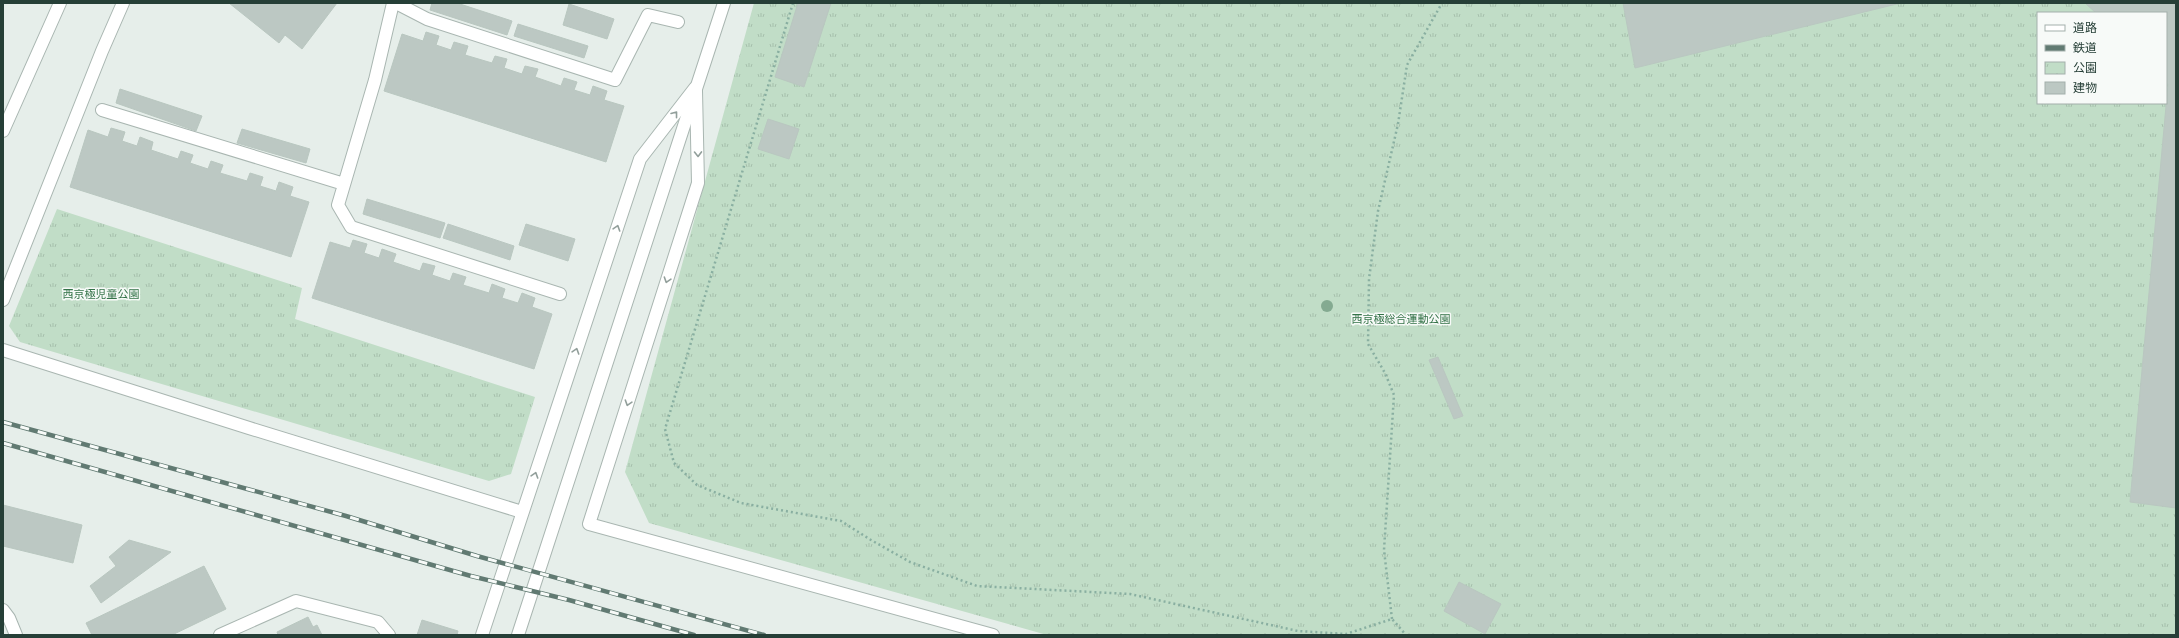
<svg xmlns="http://www.w3.org/2000/svg" width="2179" height="638" font-family="Signika,'Noto Sans JP',sans-serif">
  <style>
    .park { fill: url(#park-tufts); fill-rule: evenodd }
    .building { fill: #bcc8c3; stroke: #b9c7c0 }
    .lines { fill: none; stroke-linecap: round; stroke-linejoin: round }
    .service-casing { stroke: #a9b6b1; stroke-width: 14 }
    .minor-casing { stroke: #a9b6b1; stroke-width: 14 }
    .tertiary-casing { stroke: #a9b6b1; stroke-width: 14 }
    .path { stroke: #89afa1; stroke-width: 2.5; stroke-dasharray: 2 3; stroke-linecap: butt }
    .service { stroke: #fff; stroke-width: 12 }
    .minor { stroke: #fff; stroke-width: 12 }
    .tertiary { stroke: #fff; stroke-width: 12 }
    .rail-casing { stroke: #617a72; stroke-width: 4.5 }
    .rail { stroke: #f7faf8; stroke-width: 3; stroke-dasharray: 9; stroke-linecap: butt }
    .tree { fill: #84aa91 }
    .oneway { stroke: #929f9b }
    .labels { text-anchor: middle; dominant-baseline: central; stroke-width: 3; stroke-linejoin: round; paint-order: stroke }
    .park-label { font-size: 11px; fill: #347348; stroke: #f7faf8 }
  </style>
  <defs>
    <pattern id="park-tufts" width="24" height="20" patternUnits="userSpaceOnUse"><rect width="24" height="20" fill="#c1ddc7"/><path d="M3 7l-1-3M5 7V3M7 7l1-3M15 17l-1-3M17 17v-4M19 17l1-3" fill="none" stroke="#a6bfac"/></pattern>
  </defs>
  <rect width="100%" height="100%" fill="#e6eeea"/>
  <path class="park" d="M754 3H2176V635H1047L649 523 625 472ZM2038 13H2166V103H2038Z
    M57 209 302 288 295 319 535 397 511 474 489 481 20 342 9 326Z"/>
  <path class="building" d="M229 3H337L302 49 285 35 279 43Z
    M432 3H457L512 21 507 35 430 10Z
    M798 3H831L804 87 775 77Z
    M1623 3H1901L1635 68Z
    M2085 3H2176V508L2130 502 2168 84 2166 82V13H2096Z
    M569 4 614 19 607 39 563 25Z
    M518 24 588 46 584 58 514 36Z
    M426 32 439 36 436 45 451 50 454 42 468 46 465 55 492 63 495 56 507 59 504 68 522 74 525 66 538 69 535 77 561 86 564 78 577 82 574 90 590 95 593 86 607 91 604 100 624 106 606 162 384 91 402 34 423 41Z
    M120 89 202 116 196 131 116 103Z
    M768 119 799 129 789 159 758 149Z
    M111 128 125 132 122 141 137 146 140 137 153 142 151 150 178 159 181 151 193 155 190 163 208 169 211 161 223 165 220 173 247 181 250 173 263 177 260 186 276 191 279 182 293 187 290 196 309 202 291 257 70 187 88 130 108 137Z
    M242 129 310 149 306 163 237 143Z
    M367 199 445 223 440 238 363 214Z
    M448 224 514 246 510 260 443 238Z
    M526 224 575 239 568 261 519 245Z
    M353 240 367 244 364 253 379 258 382 249 396 254 393 262 420 271 423 263 435 266 432 275 450 281 453 273 466 277 463 285 489 293 492 284 505 289 502 298 518 303 522 293 535 298 532 307 552 314 534 369 312 298 330 242 350 248Z
    M1438 357 1463 416 1454 419 1429 360Z
    M3 505 82 525 73 563 3 546Z
    M129 540 171 552 101 603 90 586 116 566 109 557Z
    M204 566 226 609 172 635H92L86 623Z
    M1459 582 1501 604 1485 634 1444 611Z
    M308 617 313 627 317 625 322 635H278L277 632Z
    M422 620 458 631 457 635H417Z"/>
  <g class="lines">
    <g class="service-casing">
      <path id="service" d="M393 3 375 80 338 205 351 227 560 294
        M396 3 427 19 615 80 648 15 678 22
        M102 110 344 184
        M3 610 9 618 16 635"/>
    </g>
    <g class="minor-casing">
      <path id="minor" d="M696 91 698 183 589 524 993 635
        M3 300 102 51 123 3
        M3 350 249 428 522 512
        M220 635 296 601 378 622 389 635
        M482 635 640 159 695 88"/>
    </g>
    <g class="tertiary-casing">
      <path id="tertiary" d="M3 131 60 3
        M518 635 724 3"/>
    </g>
    <path class="path" d="M793 3 665 429 674 463 697 485 741 503 841 521 871 540 910 562 977 586 1130 594 1298 631 1346 634 1392 619 1406 635
      M1392 619 1384 550 1394 395 1385 373 1368 344 1369 279 1378 211 1398 124 1407 65 1442 3"/>
    <use href="#service" class="service"/>
    <use href="#minor" class="minor"/>
    <use href="#tertiary" class="tertiary"/>
    <g class="rail-casing">
      <path id="rail" d="M3 422 346 516 477 556 764 635
        M3 443 471 576 569 600 694 635"/>
    </g>
    <use href="#rail" class="rail"/>
  </g>
  <circle class="tree" cx="1327" cy="306" r="6"/>
  <defs><path id="oneway-chevron" d="M-2-3.5L2.5 0L-2 3.5" fill="none" stroke-width="1.6" stroke-linecap="round" stroke-linejoin="round"/></defs>
  <g class="oneway">
    <use href="#oneway-chevron" transform="translate(675 114) rotate(-52)"/>
    <use href="#oneway-chevron" transform="translate(698 154) rotate(89)"/>
    <use href="#oneway-chevron" transform="translate(617 228) rotate(-72)"/>
    <use href="#oneway-chevron" transform="translate(667 280) rotate(108)"/>
    <use href="#oneway-chevron" transform="translate(576 351) rotate(-72)"/>
    <use href="#oneway-chevron" transform="translate(628 403) rotate(108)"/>
    <use href="#oneway-chevron" transform="translate(535 475) rotate(-72)"/>
  </g>
  <g class="labels">
    <g class="park-label">
      <text x="101" y="294">西京極児童公園</text>
      <text x="1401" y="319">西京極総合運動公園</text>
    </g>
  </g>
  <rect width="2179" height="638" fill="none" stroke="#263f37" stroke-width="8"/>
  <rect x="2037" y="12" width="130" height="92" fill="#f7faf8" stroke="#a3afab"/>
  <rect x="2045" y="25" width="20" height="6" fill="#ffffff" stroke="#a3afab"/>
  <text x="2073" y="32" font-size="12" fill="#263f37">道路</text>
  <rect x="2045" y="45" width="20" height="6" fill="#617a72" stroke="#a3afab"/>
  <text x="2073" y="52" font-size="12" fill="#263f37">鉄道</text>
  <rect x="2045" y="62" width="20" height="12" fill="url(#park-tufts)" stroke="#a3afab"/>
  <text x="2073" y="72" font-size="12" fill="#263f37">公園</text>
  <rect x="2045" y="82" width="20" height="12" fill="#bcc8c3" stroke="#a3afab"/>
  <text x="2073" y="92" font-size="12" fill="#263f37">建物</text>
</svg>
